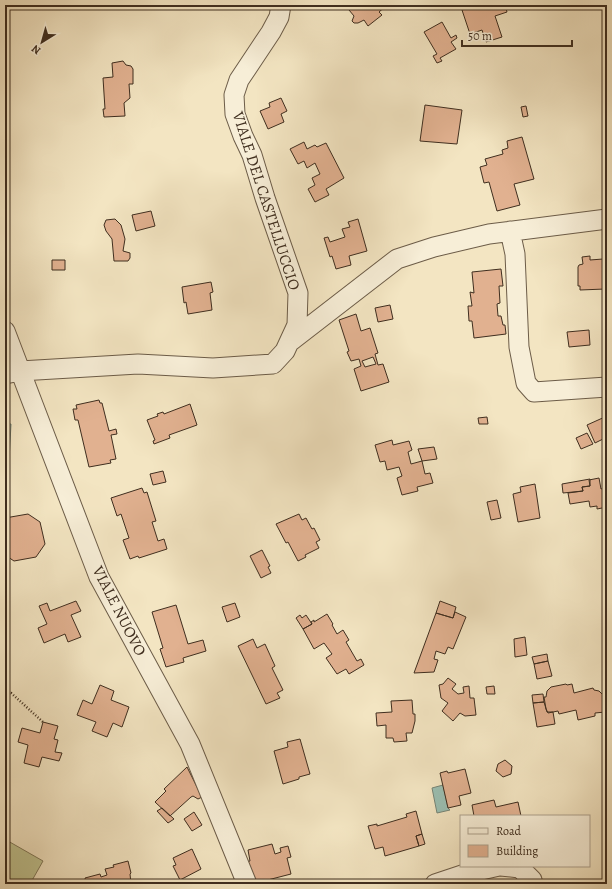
<svg xmlns="http://www.w3.org/2000/svg" width="612" height="889" font-family="Alegreya,serif">
  <style>
    .green { fill: #c0c390; stroke: #807858 }
    .water { fill: #9bbfb2; stroke: #768577 }
    .building { fill: #e1b190; stroke: #3f2e1f; fill-rule: evenodd }
    .lines { fill: none; stroke-linecap: round; stroke-linejoin: round }
    .minor-casing { stroke: #6c5c48; stroke-width: 21 }
    .path { stroke: #3f2e1f; stroke-width: 2.5; stroke-dasharray: 1 2; stroke-linecap: butt }
    .minor { stroke: #f7eed7; stroke-width: 19 }
    .labels { text-anchor: middle; dominant-baseline: central; stroke-width: 3; stroke-linejoin: round; paint-order: stroke }
    .street-label { font-size: 16px; fill: #3f2e1f; stroke: #f7eed7 }
  </style>
  <rect width="100%" height="100%" fill="#f3e5c2"/>
  <filter id="stains"><feTurbulence type="fractalNoise" baseFrequency=".005" numOctaves="4"/><feColorMatrix values="0 0 0 0 .2 0 0 0 0 .09 0 0 0 0 .02 0 0 0 .5 -.17"/></filter>
  <radialGradient id="worn" r=".72"><stop offset=".6" stop-color="#630" stop-opacity="0"/><stop offset="1" stop-color="#630" stop-opacity=".3"/></radialGradient>
  <path class="green" d="M8 841 43 861 30 884H5V846Z"/>
  <path class="water" d="M5 424H11L8 479H5Z
    M443 785 448 808 450 810 437 813 432 788Z"/>
  <path class="building" d="M348 5H387L379 12 382 15 368 26 364 20 358 23H354L352 21 354 16 349 10Z
    M475 5H505L507 12 495 16 502 37 486 42 482 30 470 34 462 10 476 6Z
    M442 22 451 38 456 35 457 38 451 42 456 49 440 58 442 61 437 63 433 56 437 54 424 32Z
    M123 61 126 65 131 66 133 69V84H129L130 98 124 103 125 116 104 117 103 109H105L103 78 113 77 112 63Z
    M281 98 287 111 281 114 284 122 268 129 260 111 270 107 269 103Z
    M425 105 462 110 457 144 420 141Z
    M526 106 528 116 523 117 521 107Z
    M522 137 534 179 514 184 520 205 497 211 489 182 484 183 480 167 487 165 485 159 503 154 502 150 508 148 507 141Z
    M304 142 307 149 315 145 317 147 326 143 344 178 326 189 329 195 315 202 308 189 315 185 312 178 320 174 315 163 307 168 304 161 298 164 290 149Z
    M151 211 155 226 136 231 132 215Z
    M115 219 121 225 125 239 123 251 130 253V258L128 261H114L112 239 106 231 104 225 106 220Z
    M358 219 367 251 349 256 351 265 336 269 332 256 330 257 324 238 328 237 330 242 345 237 342 229 350 227 348 222Z
    M590 256V260L603 259 605 289 580 290V286H578V267L579 265 583 264 582 257Z
    M52 260H65V270H52Z
    M501 269 503 286H499L500 303 497 304 498 316H501L503 325H505L506 334 474 338 472 321H469L468 306H472L470 292 474 293 472 272Z
    M211 282 213 292 210 293 212 310 188 314 186 302 184 303 182 287Z
    M390 305 393 319 378 322 375 308Z
    M356 314 361 331 370 328 378 353 375 354 378 365 383 364 389 382 361 391 354 369 361 366 359 359 351 361 347 352 349 351 339 320ZM373 357 376 364 365 367 362 361Z
    M589 330 590 345 569 347 567 332Z
    M99 400 100 403H102L109 431 116 429 117 434 111 435 116 459 110 460 111 463 89 467 78 420H75L73 409H77L76 405Z
    M190 404 197 425 169 435 170 438 154 444 153 441 155 440 147 420 158 416 157 414 163 412 164 414Z
    M607 416V437L595 443 587 425Z
    M487 417 488 424H479L478 418Z
    M587 433 593 444 581 449 576 438Z
    M392 440 393 445 409 441 412 450 408 452 411 464 422 461 425 474 430 473 433 483 417 487 418 491 402 495 397 478 402 476 399 467 387 470 385 461 380 462 375 445Z
    M434 447 437 459 422 461 418 449Z
    M163 471 166 482 153 485 150 474Z
    M599 478 601 489 607 487V507L597 509V506L590 507 589 501 570 504 568 493 583 491 582 487 590 486 589 480Z
    M590 479V486L582 487 583 491 563 493 562 484Z
    M535 484 540 518 518 522 513 494 521 492 520 487Z
    M142 488 144 493 147 492 156 521 152 522 158 541 164 539 167 549 139 558 138 556 130 559 123 540 129 538 121 514 117 516 111 498Z
    M497 500 501 518 491 520 487 502Z
    M28 514 40 522 45 544 36 557 14 561 5 555V518Z
    M299 514 302 520 306 518 312 529 314 528 320 540 316 542 319 548 305 555 306 557 298 561 288 542 286 543 276 524Z
    M262 550 270 566 268 567 271 573 261 578 250 556Z
    M76 601 81 611 71 615 81 637 68 642 65 634 44 643 38 628 47 624 39 606 47 603 50 611Z
    M440 601 456 607 453 618 436 613Z
    M235 603 240 617 227 622 222 607Z
    M176 605 188 644 203 640 206 651 183 658 184 662 166 667 160 649 163 648 152 612Z
    M455 612 466 617 453 649 448 647 445 654 436 651 434 659 438 660 434 672 414 673 436 613 453 618Z
    M327 614 333 624 332 625 337 634 343 630 349 640 346 642 357 661 361 659 364 665 349 674 346 669 337 674 326 658 332 654 324 643 314 649 303 629 312 624 311 622 314 620V622Z
    M300 615 302 618 306 615 312 624 303 629 296 618Z
    M525 637 527 655 515 657 514 639Z
    M253 639 257 648 265 644 275 666 272 668 283 690 277 693 280 698 266 704 238 646Z
    M547 654 548 661 534 664 532 657Z
    M548 661 552 676 537 679 534 664Z
    M448 678 456 684 452 689 458 694 464 693 463 687 469 686 470 698H474L476 715 465 716 460 713 453 721 442 711 448 703 441 698 439 685 443 684Z
    M566 684 567 685 572 684 574 693 593 688 594 690 599 691 603 695 606 708 605 712 595 713V716L578 720 576 710 559 714 558 711 548 713 546 709 544 697H546L547 691 551 687Z
    M100 685 114 691 111 700 129 707 122 727 113 723 107 737 92 731 96 722 77 715 83 700 92 704Z
    M494 686 495 694H487L486 687Z
    M543 694 544 702 533 703 532 695Z
    M412 700 413 714H415V721L412 733H406L407 741 394 742 393 738H386V725L377 726 376 713 392 712 391 701Z
    M544 702 547 712H553L555 724 537 727 533 703Z
    M43 722 58 726 54 739 58 740 55 752 62 753 59 761 42 757 39 767 24 763 28 745 18 742 22 728 40 733Z
    M300 739 310 774 299 777V779L283 784 274 751 288 747 287 742Z
    M505 760 512 766 511 774 503 777 496 771 498 764Z
    M187 767 202 797 198 799 193 796 191 797 170 816 155 802 166 791 164 789Z
    M465 769 471 793 459 796 461 805 448 808 440 773 447 771 448 773Z
    M494 800 496 807 518 802 521 816H474L472 805Z
    M162 808 174 819 168 823 157 811Z
    M416 811 422 834 416 836 419 846 385 856 383 847 375 849 368 826 377 824V826L407 817 406 814Z
    M194 812 202 825 192 831 184 819Z
    M422 834 425 844 419 846 416 836Z
    M272 844 275 854 281 852 280 848 288 846 291 857 287 858 291 874 252 884 246 862 250 861 248 850Z
    M192 849 201 869 180 880 173 866 176 865 173 858Z
    M128 861 131 873 130 874 131 884H86L85 878 100 874 101 877 107 875 105 869 114 867 113 865Z"/>
  <g class="lines">
    <g class="minor-casing">
      <path id="minor" d="M510 231 515 254 519 347 526 383 534 392 607 387
        M5 331 99 577 190 744 247 884
        M291 341 397 259 434 247 489 234 607 219
        M5 374 20 371 138 364 213 368 273 364 285 351 297 325 298 293 265 198 252 155 243 136 235 114 234 95 239 80 271 32 279 17 281 5
        M501 866 520 868 532 880 533 884
        M435 884 468 873 499 866"/>
    </g>
    <path class="path" d="M5 694 11 693 43 722"/>
    <use href="#minor" class="minor"/>
  </g>
  <g class="labels">
    <g class="street-label">
      <text transform="translate(266 201) rotate(72)">VIALE DEL CASTELLUCCIO</text>
      <text transform="translate(119 611) rotate(63)">VIALE NUOVO</text>
    </g>
  </g>
  <rect width="612" height="889" fill="none" stroke="#f3e5c2" stroke-width="20"/>
  <rect x="6" y="6" width="600" height="877" fill="none" stroke="#3f2e1f" stroke-width="2"/>
  <rect x="10" y="10" width="592" height="869" fill="none" stroke="#3f2e1f"/>
  <rect x="460" y="815" width="130" height="52" fill="#f7eed7" stroke="#ada18d"/>
  <rect x="468" y="828" width="20" height="6" fill="#f7eed7" stroke="#ada18d"/>
  <text x="496" y="835" font-size="12" fill="#3f2e1f">Road</text>
  <rect x="468" y="845" width="20" height="12" fill="#e1b190" stroke="#ada18d"/>
  <text x="496" y="855" font-size="12" fill="#3f2e1f">Building</text>
  <g transform="translate(42 42) rotate(217)" stroke="#f7eed7" stroke-width="3" paint-order="stroke">
  <path d="M0-3L7 15L0 10L-7 15Z" fill="#3f2e1f"/>
  <text y="-6" font-size="11" font-weight="bold" text-anchor="middle" fill="#3f2e1f">N</text>
  </g>
  <path d="M462 40v6h110v-6" fill="none" stroke="#3f2e1f" stroke-width="2"/>
  <text x="468" y="40" font-size="12" fill="#3f2e1f" stroke="#f7eed7" stroke-width="3" paint-order="stroke">50 m</text>
  <rect width="100%" height="100%" filter="url(#stains)"/>
  <rect width="100%" height="100%" fill="url(#worn)"/>
</svg>
